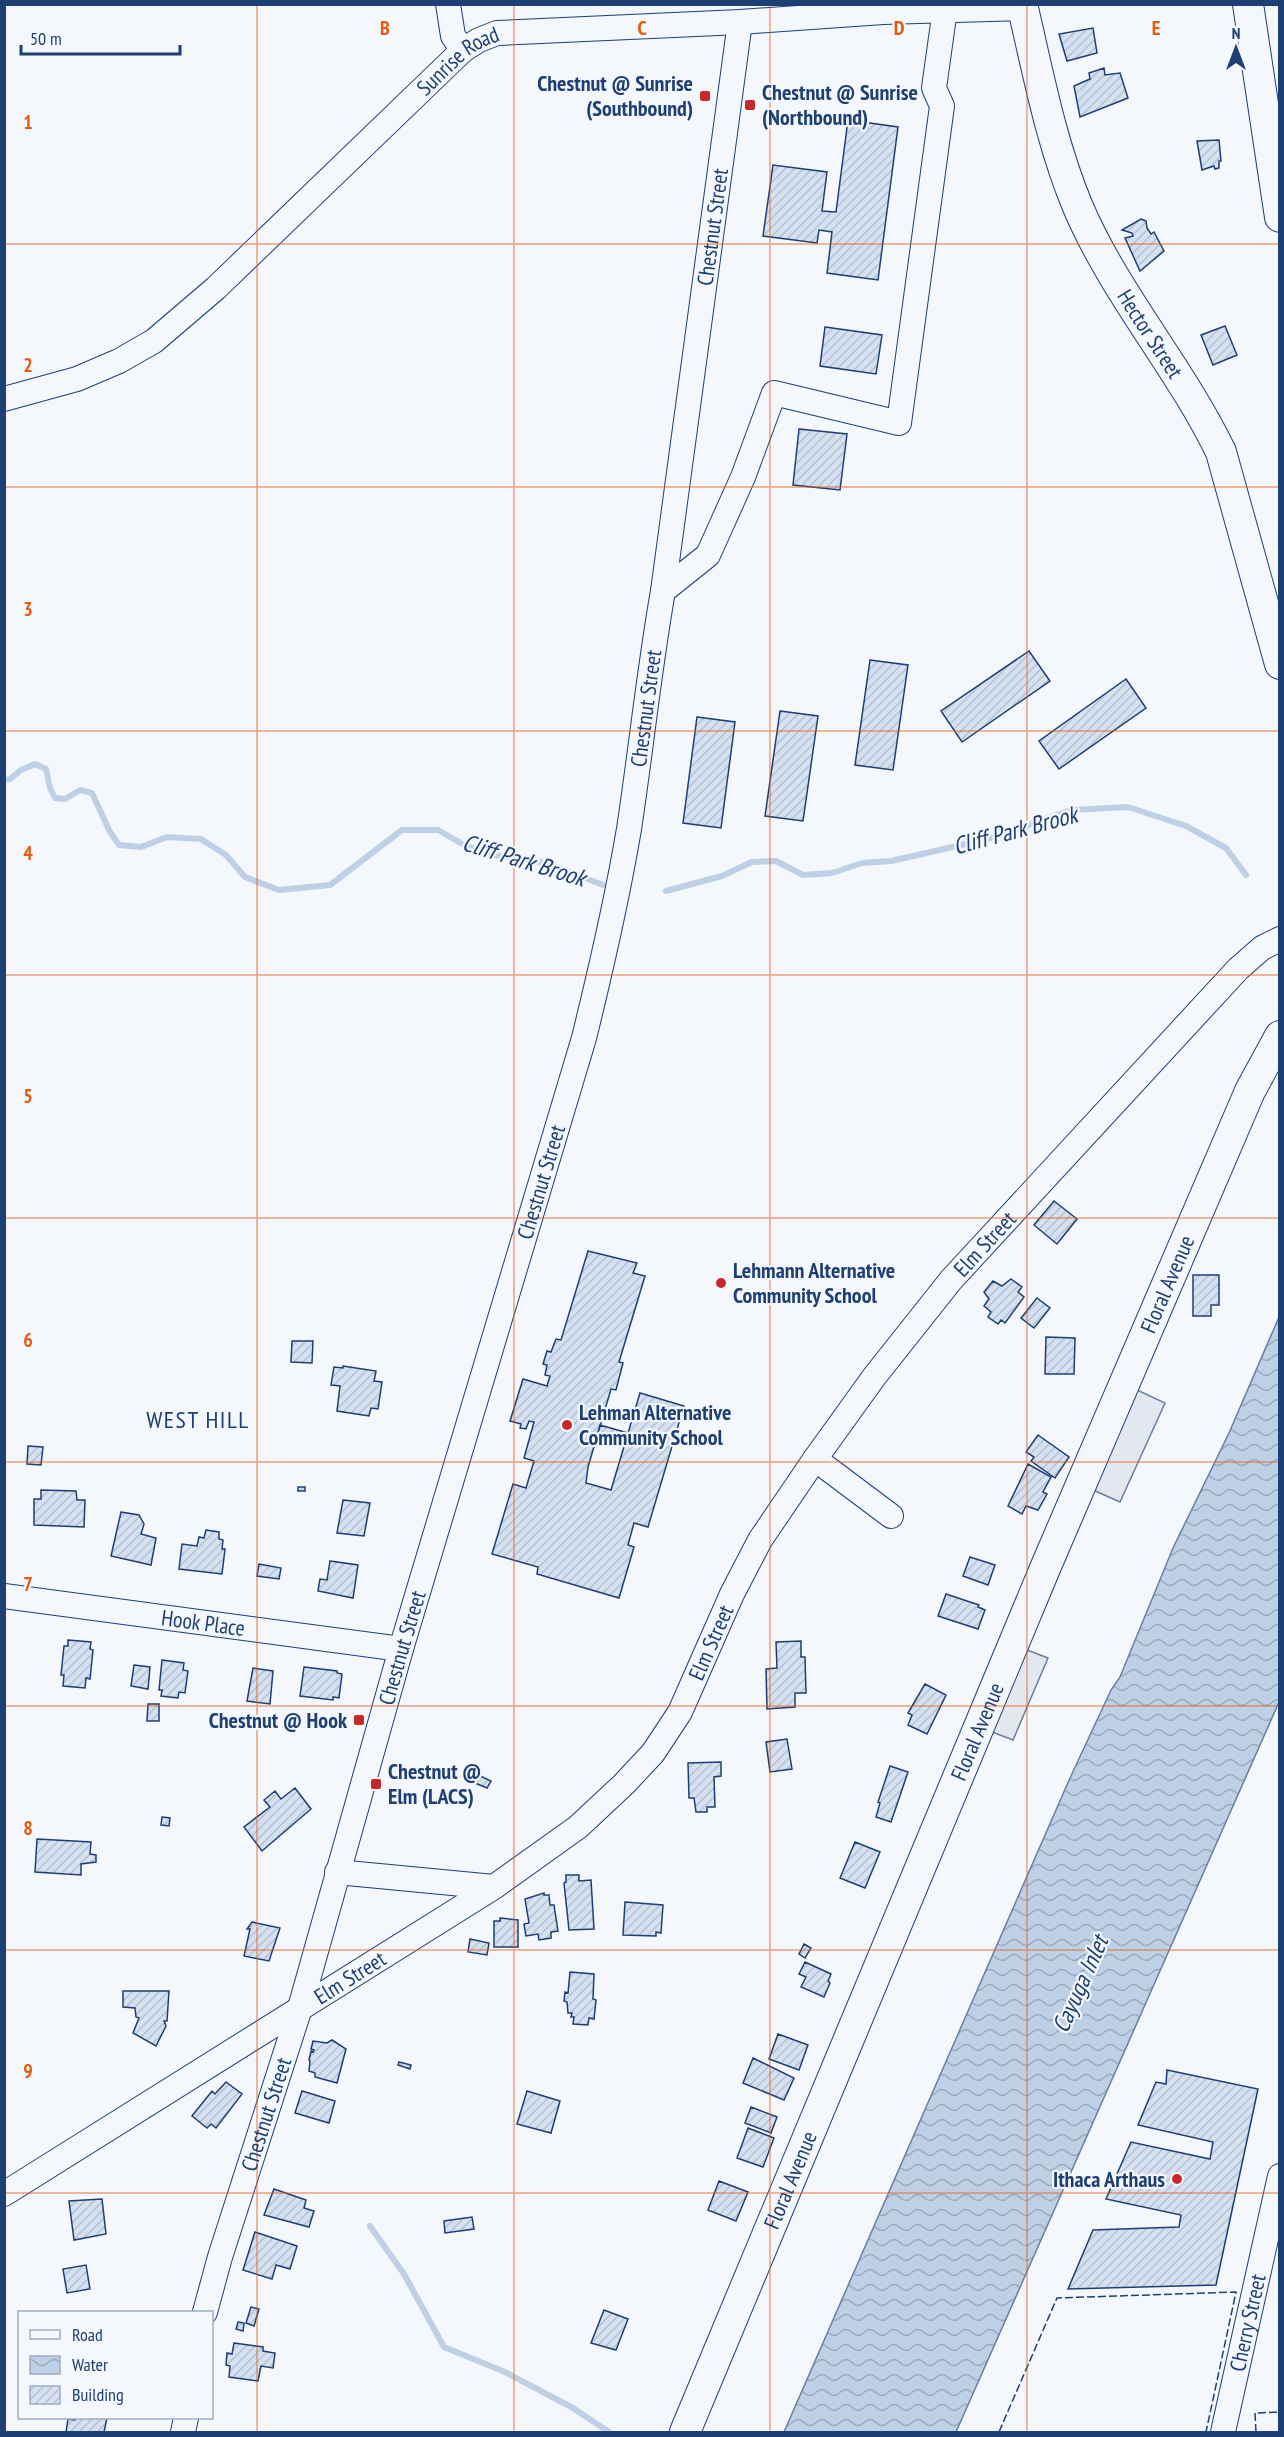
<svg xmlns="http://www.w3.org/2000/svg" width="1284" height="2437" font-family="'PT Sans Narrow',sans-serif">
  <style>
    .parking { fill: #e3e8f0; stroke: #687fa3; stroke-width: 1.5 }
    .water { fill: url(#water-waves); stroke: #687fa3; stroke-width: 1.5 }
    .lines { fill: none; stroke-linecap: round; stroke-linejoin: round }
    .stream { stroke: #bed0e5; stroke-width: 6 }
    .building { fill: url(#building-hatch); stroke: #1d3f73; stroke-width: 1.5 }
    .minor-casing { stroke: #1d3f73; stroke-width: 26 }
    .major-casing { stroke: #1d3f73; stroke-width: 32 }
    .minor { stroke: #f4f7fb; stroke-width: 24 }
    .major { stroke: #f4f7fb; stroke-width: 30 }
    .fence { stroke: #1d3f73; stroke-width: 1.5; stroke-dasharray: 8 3; stroke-linecap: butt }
    .grid { fill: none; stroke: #e8590c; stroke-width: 1.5; stroke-opacity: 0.55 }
    .poi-dot { fill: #c62828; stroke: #f4f7fb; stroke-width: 2 }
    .labels { text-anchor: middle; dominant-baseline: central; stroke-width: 4.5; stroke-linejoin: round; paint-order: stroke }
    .street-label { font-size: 22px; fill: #1d3f73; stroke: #f4f7fb }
    .poi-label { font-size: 22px; font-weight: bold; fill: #1d3f73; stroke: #f4f7fb; text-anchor: start }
    .water-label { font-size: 24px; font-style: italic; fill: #1d3f73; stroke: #f4f7fb }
    .neighbourhood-label { font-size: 24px; letter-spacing: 1.5px; fill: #1d3f73; stroke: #f4f7fb }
    .grid-label { font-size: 20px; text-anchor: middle; font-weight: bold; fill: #e8590c; stroke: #f4f7fb; stroke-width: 4.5; stroke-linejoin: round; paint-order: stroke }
  </style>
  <defs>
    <pattern id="water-waves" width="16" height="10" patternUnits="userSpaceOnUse" patternTransform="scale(1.5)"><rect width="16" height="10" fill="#bed0e5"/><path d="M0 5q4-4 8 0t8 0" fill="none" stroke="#9aaabe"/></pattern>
    <pattern id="building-hatch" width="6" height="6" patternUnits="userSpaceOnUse" patternTransform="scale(1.5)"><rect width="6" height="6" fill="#d5e0f0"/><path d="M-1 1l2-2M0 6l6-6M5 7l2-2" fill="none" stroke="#b6c1d1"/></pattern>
  </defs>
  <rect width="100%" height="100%" fill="#f4f7fb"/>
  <path class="parking" d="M1118 1381 1165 1403 1120 1502 1073 1481Z
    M1022 1648 1048 1658 1013 1740 987 1730Z"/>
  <path class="water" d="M1279 1317V1702L956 2432H784L1070 1778 1111 1690 1120 1677 1173 1548 1229 1433Z"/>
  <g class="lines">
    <path class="stream" d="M4 780 10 779 21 770 35 764 46 769 50 788 55 798 65 799 80 790 92 793 110 832 119 845 141 847 167 837 201 839 226 855 245 877 279 890 330 885 402 830H438L466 846 494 855 547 863 603 885
      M666 891 722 876 752 862 776 861 803 875 832 873 862 863 891 861 988 839 1071 810 1128 807 1186 826 1226 848 1246 875
      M370 2226 404 2274 444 2347 505 2372 573 2408 609 2432"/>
  </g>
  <path class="building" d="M1093 28 1097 53 1067 61 1059 34Z
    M1104 68 1105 75 1120 73 1128 98 1080 117 1074 86 1090 79 1089 73Z
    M848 120 898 127 878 280 827 273 832 232 819 230 817 243 763 236 773 165 827 172 822 211 836 212Z
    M1219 140 1221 161H1219V168L1215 169 1214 166 1202 170 1197 141Z
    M1141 219 1146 221 1147 228 1151 234 1154 232 1164 251 1140 271 1125 238 1133 236 1132 233 1122 230Z
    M1225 326 1237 355 1213 365 1201 335Z
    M825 327 882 335 876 374 820 366Z
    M799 429 847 434 840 490 793 485Z
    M1029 651 1050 681 962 742 941 711Z
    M870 660 908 665 893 770 855 765Z
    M1126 679 1146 708 1059 769 1039 741Z
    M780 711 818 716 803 821 765 816Z
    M697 717 735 722 721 828 683 823Z
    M1054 1201 1077 1219 1057 1244 1034 1225Z
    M588 1251 637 1263 633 1273 645 1276 619 1362 623 1363 616 1390 611 1389 588 1467 586 1483 611 1490 640 1393 684 1406 648 1527 634 1523 628 1545 634 1547 619 1598 537 1574 538 1567 492 1554 513 1484 526 1488 534 1461 524 1458 534 1422 529 1421 526 1429 520 1428 521 1424 510 1421 523 1379 547 1386 550 1376 545 1375 547 1365 543 1364 547 1351 551 1352 556 1339 561 1340Z
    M1193 1275H1219V1305H1211V1316H1193Z
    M1011 1279 1022 1287 1018 1292 1024 1297 1005 1323 1001 1320 998 1324 988 1317 991 1312 984 1306 989 1299 984 1292 993 1281 1002 1286Z
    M1037 1298 1050 1308 1034 1328 1021 1318Z
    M1046 1337 1075 1338 1074 1374H1045Z
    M292 1341H313L312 1363 291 1362Z
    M343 1366 376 1371 374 1381 382 1382 378 1409 371 1408 369 1416 337 1411 340 1386 331 1385 334 1367 343 1368Z
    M600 1425 628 1433 625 1445 597 1436Z
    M1038 1435 1069 1457 1055 1478 1031 1461 1034 1457 1026 1452Z
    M28 1446 43 1447 41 1465 27 1464Z
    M1028 1464 1051 1477 1043 1492 1047 1494 1038 1510 1026 1506 1022 1514 1008 1506Z
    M298 1487H305V1491H298Z
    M41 1490 76 1491 77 1500H85L84 1527 34 1525V1499H41Z
    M343 1500 370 1503 364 1536 337 1533Z
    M121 1512 139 1515 144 1524 141 1534 156 1538 151 1565 111 1556Z
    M206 1530 219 1532V1539L223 1540 222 1549H225L222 1574 179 1569 182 1544 197 1546 199 1537 204 1538Z
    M970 1557 995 1565 988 1585 963 1576Z
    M330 1561 358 1565 353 1598 318 1591 320 1579 327 1580Z
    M259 1564 281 1568 279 1579 257 1576Z
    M946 1594 979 1605 978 1607 985 1610 978 1629 938 1616Z
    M68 1640 91 1642 90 1649 93 1650 90 1679 86 1678 85 1688 63 1686 64 1675H61L64 1646H68Z
    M801 1641V1657H805L806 1693H795V1707L767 1709 766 1669 777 1668 776 1642Z
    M162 1660 184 1663 183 1670 188 1671 185 1693 179 1692 178 1698 161 1696 162 1690H159Z
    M134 1665 150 1667 148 1689 131 1686Z
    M304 1667 337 1671V1673L342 1674 339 1698 333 1697V1700L300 1696Z
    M253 1668 273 1671 270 1704 247 1701Z
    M925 1684 946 1695 927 1734 908 1725 912 1715 908 1713Z
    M148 1704H159V1721H147Z
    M787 1739 792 1769 770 1772 766 1742Z
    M721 1762V1776L714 1777 715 1807H707V1812H696L694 1798H689L688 1763Z
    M890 1766 908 1772 891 1822 876 1817 880 1803 878 1802Z
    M478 1775 491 1781 487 1788 475 1783Z
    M378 1779 381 1781 379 1789 375 1788Z
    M295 1788 311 1809 262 1851 244 1827 270 1807 264 1800 275 1791 281 1799Z
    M162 1817 170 1818 169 1826 161 1825Z
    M37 1839 91 1842 90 1854 96 1855V1862L81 1864V1875L35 1872Z
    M855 1842 880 1852 865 1888 840 1878Z
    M566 1875H579V1881L591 1880 594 1929 569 1930 564 1883 566 1882Z
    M544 1893V1895H549L550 1905H554L558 1931 551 1932V1938L539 1940 538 1934 526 1936 524 1924 529 1923 525 1899Z
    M625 1902 663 1905 661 1933 656 1932V1936L623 1935Z
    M500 1918 518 1920V1947H494V1921H500Z
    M252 1922 280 1928 269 1961 244 1956 250 1929H247Z
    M470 1939 489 1943 487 1955 468 1952Z
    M804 1944 811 1948 805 1958 799 1954Z
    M805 1962 831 1974 828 1981 830 1983 824 1997 801 1987 806 1977 799 1974Z
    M570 1972 594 1974 593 1999 596 2000 594 2019 589 2018 588 2025 573 2024 574 2017H571L572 2013H568L567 2002 564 2001 565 1992 568 1993Z
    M123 1991H169L167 2021H164L166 2026 156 2046 133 2033 139 2018 136 2017 135 2008 123 2007Z
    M778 2034 808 2045 799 2070 769 2059Z
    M332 2040 346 2049 337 2083 315 2077V2073L309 2071 310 2061 309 2060 311 2051 313 2052 314 2050 311 2049 313 2041 327 2043Z
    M753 2058 794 2078 784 2100 743 2083Z
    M399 2062 411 2065 410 2069 398 2065Z
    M1167 2070 1258 2089 1216 2285 1068 2289 1093 2230 1179 2227 1181 2215 1106 2199 1131 2142 1210 2159 1213 2142 1138 2125 1156 2082 1166 2084Z
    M226 2082 242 2094 216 2128 211 2124 207 2128 192 2116 212 2091 215 2094Z
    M302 2091 335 2101 329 2123 295 2113Z
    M527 2091 560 2101 551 2133 517 2124Z
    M751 2107 777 2117 771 2133 745 2123Z
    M748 2128 774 2138 763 2167 737 2158Z
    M719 2181 748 2192 736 2221 708 2210Z
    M274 2189 306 2200 304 2208 314 2211 309 2227 264 2215Z
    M102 2199 106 2234 74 2240 69 2201Z
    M472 2217 474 2229 445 2233 444 2221Z
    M255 2232 297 2246 290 2269 276 2265 272 2279 243 2270Z
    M86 2265 90 2289 67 2293 63 2269Z
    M251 2307 259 2309 254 2326 246 2323Z
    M604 2310 628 2319 616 2350 591 2343Z
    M238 2322 244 2323 243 2331 236 2329Z
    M234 2343 263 2347V2351L275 2353 273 2368 261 2366 258 2381 229 2377 230 2366 226 2365 227 2353 232 2354Z
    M75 2418H107L104 2432H66L68 2419 75 2420Z"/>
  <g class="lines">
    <g class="minor-casing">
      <g id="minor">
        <path d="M448 4 453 36 463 50"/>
        <path id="s1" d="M4 399 77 379 119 361 154 341 216 288 463 50 479 40 497 33 740 22 883 12 1023 8"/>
        <path d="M663 591 708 555 743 477 774 393 899 423 942 106 934 88 945 9"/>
        <path d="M815 1459 891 1516"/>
        <path id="s2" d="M4 1596 401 1649"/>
        <path d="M337 1872 494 1887"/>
        <path id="s3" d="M4 2194 494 1887 578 1827 624 1784 653 1753 680 1712 732 1594 760 1540 815 1459 874 1377 951 1280 1238 969 1262 948 1280 939"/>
        <path id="s4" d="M205 2312 220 2257 300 2008 401 1649 584 1038C601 969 617 900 629 829 641 750 649 670 663 591L740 22"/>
        <path d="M183 2432 186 2418"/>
        <path id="s5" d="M1223 2432 1280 2176"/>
      </g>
    </g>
    <g class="major-casing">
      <g id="major">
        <path id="s6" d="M1022 4C1038 72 1051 143 1078 207 1115 294 1180 367 1221 452L1280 664"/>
        <path d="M1248 4 1280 217"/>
        <path id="s7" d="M685 2432 1046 1566 1250 1091 1280 1036"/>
      </g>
    </g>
    <use href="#minor" class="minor"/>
    <use href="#major" class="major"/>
    <path class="fence" d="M999 2432 1057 2298 1236 2292 1206 2432
      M1256 2432 1255 2413 1280 2412"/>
  </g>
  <path class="grid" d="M257 4V2432M514 4V2432M770 4V2432M1027 4V2432M4 244H1280M4 487H1280M4 731H1280M4 975H1280M4 1218H1280M4 1462H1280M4 1706H1280M4 1950H1280M4 2193H1280"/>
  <g class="poi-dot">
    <rect x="699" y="90" width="12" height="12" rx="3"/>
    <rect x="744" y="99" width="12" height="12" rx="3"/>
    <circle cx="721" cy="1283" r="6"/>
    <circle cx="567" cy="1425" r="6"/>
    <rect x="353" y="1714" width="12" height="12" rx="3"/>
    <rect x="370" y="1778" width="12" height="12" rx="3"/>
    <circle cx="1177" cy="2179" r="6"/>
  </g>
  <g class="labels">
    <g class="street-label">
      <text stroke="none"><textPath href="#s1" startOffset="576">Sunrise Road</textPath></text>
      <text stroke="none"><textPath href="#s4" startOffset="2151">Chestnut Street</textPath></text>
      <text stroke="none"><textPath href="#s6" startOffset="357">Hector Street</textPath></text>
      <text stroke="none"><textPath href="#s4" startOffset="1665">Chestnut Street</textPath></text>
      <text stroke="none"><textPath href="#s4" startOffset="1179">Chestnut Street</textPath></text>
      <text stroke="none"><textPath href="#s3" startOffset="1398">Elm Street</textPath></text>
      <text stroke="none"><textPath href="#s7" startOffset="1245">Floral Avenue</textPath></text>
      <text stroke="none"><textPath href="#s2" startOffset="201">Hook Place</textPath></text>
      <text stroke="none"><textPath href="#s3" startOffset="912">Elm Street</textPath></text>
      <text stroke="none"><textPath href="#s4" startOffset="693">Chestnut Street</textPath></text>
      <text stroke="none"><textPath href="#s7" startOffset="759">Floral Avenue</textPath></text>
      <text stroke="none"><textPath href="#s3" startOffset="408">Elm Street</textPath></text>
      <text stroke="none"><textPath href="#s4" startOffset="207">Chestnut Street</textPath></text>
      <text stroke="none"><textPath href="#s7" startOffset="273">Floral Avenue</textPath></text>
      <text stroke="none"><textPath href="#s5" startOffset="112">Cherry Street</textPath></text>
    </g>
    <g class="poi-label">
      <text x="693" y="83" text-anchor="end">Chestnut @ Sunrise<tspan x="693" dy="25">(Southbound)</tspan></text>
      <text x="762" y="92">Chestnut @ Sunrise<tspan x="762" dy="25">(Northbound)</tspan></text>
      <text x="733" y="1270">Lehmann Alternative<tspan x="733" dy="25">Community School</tspan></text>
      <text x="579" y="1412">Lehman Alternative<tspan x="579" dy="25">Community School</tspan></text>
      <text x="347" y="1720" text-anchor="end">Chestnut @ Hook</text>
      <text x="388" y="1771">Chestnut @<tspan x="388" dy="25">Elm (LACS)</tspan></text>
      <text x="1165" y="2179" text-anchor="end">Ithaca Arthaus</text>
    </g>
    <g class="water-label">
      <text transform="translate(1015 830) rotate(-15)">Cliff Park Brook</text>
      <text transform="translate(524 860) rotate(17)">Cliff Park Brook</text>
      <text transform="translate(1080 1984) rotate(-66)">Cayuga Inlet</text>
    </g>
    <g class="neighbourhood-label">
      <text x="198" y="1419">WEST HILL</text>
    </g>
  </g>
  <g class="grid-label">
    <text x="385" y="35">B</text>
    <text x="642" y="35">C</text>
    <text x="899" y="35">D</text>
    <text x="1156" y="35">E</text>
    <text x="28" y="129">1</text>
    <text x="28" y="372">2</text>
    <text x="28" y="616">3</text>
    <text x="28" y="860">4</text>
    <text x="28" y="1103">5</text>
    <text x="28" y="1347">6</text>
    <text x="28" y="1591">7</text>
    <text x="28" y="1835">8</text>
    <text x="28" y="2078">9</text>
  </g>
  <rect width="1284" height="2437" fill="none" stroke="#1d3f73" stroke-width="12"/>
  <rect x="18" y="2311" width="195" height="108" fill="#f4f7fb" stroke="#9eadc5" stroke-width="1.5"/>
  <rect x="30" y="2330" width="30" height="9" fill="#f4f7fb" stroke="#9eadc5" stroke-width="1.5"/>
  <text x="72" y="2341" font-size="18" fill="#1d3f73">Road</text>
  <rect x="30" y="2356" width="30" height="18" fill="url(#water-waves)" stroke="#9eadc5" stroke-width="1.5"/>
  <text x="72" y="2371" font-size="18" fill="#1d3f73">Water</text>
  <rect x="30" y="2386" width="30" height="18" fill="url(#building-hatch)" stroke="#9eadc5" stroke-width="1.5"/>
  <text x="72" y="2401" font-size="18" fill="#1d3f73">Building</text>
  <g transform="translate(1236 48)" stroke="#f4f7fb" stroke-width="4.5" paint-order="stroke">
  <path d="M0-4.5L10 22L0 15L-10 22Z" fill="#1d3f73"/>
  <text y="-9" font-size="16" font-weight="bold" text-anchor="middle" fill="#1d3f73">N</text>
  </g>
  <path d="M21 45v9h159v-9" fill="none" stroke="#1d3f73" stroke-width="3"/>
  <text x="30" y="45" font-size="18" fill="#1d3f73" stroke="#f4f7fb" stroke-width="4.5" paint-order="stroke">50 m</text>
</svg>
